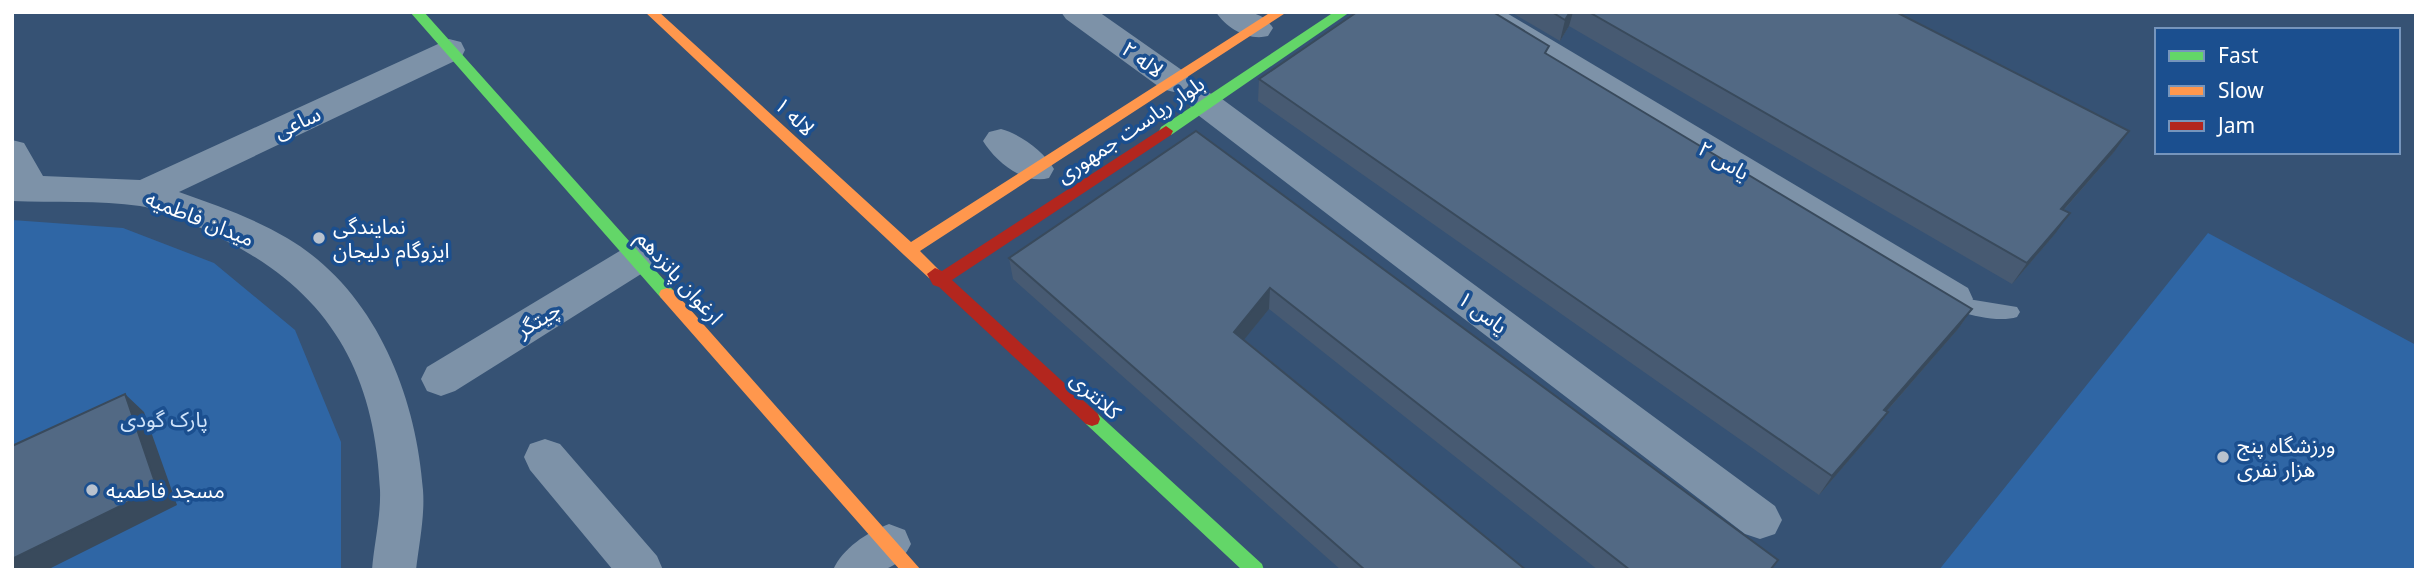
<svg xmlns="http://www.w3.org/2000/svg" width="2428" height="582" font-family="'Noto Sans','Noto Sans Arabic',sans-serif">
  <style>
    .green { fill: #2f66a5 }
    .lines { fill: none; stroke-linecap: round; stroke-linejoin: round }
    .lane { fill: #7d92a8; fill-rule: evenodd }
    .street { fill: #7d92a8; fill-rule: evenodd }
    .fast { fill: #63d668; fill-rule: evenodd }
    .slow { fill: #ff974d; fill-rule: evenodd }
    .jam { fill: #b3261e; fill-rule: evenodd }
    .wall { fill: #475a72 }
    .shaded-wall { fill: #394a5c }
    .building { fill: #526984; stroke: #394a5c; stroke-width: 2 }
    .poi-dot { fill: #b9c2ce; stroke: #1b4f8f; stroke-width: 2.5 }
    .labels { text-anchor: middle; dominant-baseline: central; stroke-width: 7; stroke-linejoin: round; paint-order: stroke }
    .street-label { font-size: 21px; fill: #fff; stroke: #1b4f8f }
    .poi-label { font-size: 21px; fill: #fff; stroke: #1b4f8f; text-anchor: start }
    .park-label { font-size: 21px; fill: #cfe3fa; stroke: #1b4f8f }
  </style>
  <rect width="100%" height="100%" fill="#365274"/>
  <path class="green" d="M12 220 123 228 214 263 295 330 341 442V570H12Z
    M2208 233 2416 345V570H1939Z"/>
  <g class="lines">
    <path class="lane" d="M1968 299 2017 307 2020 312 2017 317C2002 322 1976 317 1961 312L1958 307 1961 302Z"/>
    <path class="street" d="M1061 12H1099L1186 73 1191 81 1186 89 1174 92 1162 89 1066 19Z
      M1216 12C1238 12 1260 7 1273 28L1268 36C1249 41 1227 29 1216 12Z
      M1465 12H1505L1968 288 1973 299 1968 310 1954 314 1940 310 1470 19Z
      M449 39 461 42 465 50 461 58 179 192C216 205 253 218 287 238 374 289 416 393 423 490 425 516 419 544 416 570H372C374 544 381 516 380 490 375 376 332 295 228 242 204 229 167 210 140 206 100 200 53 203 12 201V140L24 143 43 176 140 180Z
      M1206 92 1218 96 1775 506 1782 520 1775 534 1760 539 1745 534 1194 112 1189 104 1194 96Z
      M1001 129C1020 134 1044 151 1054 169L1049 178C1024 185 996 162 983 141L989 132Z
      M636 245 649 249 655 259 649 269 455 391 441 396 427 391 421 379 427 367 623 249Z
      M545 439 560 444 657 556 663 570H613L530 470 524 457 530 444Z
      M889 524 905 530 911 544C894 580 867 570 833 570 843 548 866 533 889 524Z"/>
    <path class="fast" d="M410 12H424L673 290 675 294 673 298H661Z
      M1334 12H1350L1171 135H1161L1159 131 1161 127Z
      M1092 412 1098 414 1262 564 1264 570H1242L1086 424 1084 419 1086 414Z"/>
    <path class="slow" d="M645 12H659L911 242 1271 12H1287L920 251 943 274 935 280 929 278 904 255Z
      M667 288 673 290 921 570H900L661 298 659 294 661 290Z"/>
    <path class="jam" d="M1166 126 1173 131 1171 135 952 280 1098 414 1100 419 1098 424 1092 426 1086 424 939 287 933 285 927 274 935 268 942 271Z"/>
  </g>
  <path class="wall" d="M1511 12H1896L2114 152 2064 210 2055 234 2012 284 1569 26 1560 41Z
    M1547 55 1972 309 1958 329 1887 411 1888 412 1874 431 1819 495 1258 101 1259 79Z
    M1196 131 1778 560 1771 570H1598L1269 309 1244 339 1526 570H1341L1013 279 1009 258Z"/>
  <path class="shaded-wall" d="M1570 12H1573L1569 26 1560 41 1565 20Z
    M2129 131 2114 152 2046 230 2061 209Z
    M2070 213 2055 234 2012 284 2027 263Z
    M1270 288 1269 309 1234 352V332Z
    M1972 309 1958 329 1871 429 1884 410Z
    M125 394 144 412 177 505 47 570H12V559Z
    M1888 412 1874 431 1819 495 1832 476Z"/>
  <path class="building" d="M1357 12H1493L1549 46 1545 53 1972 309 1884 410 1888 412 1832 476 1259 79Z
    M1552 12H1570L1565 20Z
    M1589 12H1896L2129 131 2061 209 2070 213 2027 263Z
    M1196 131 1778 560 1770 570H1630L1270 288 1234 332 1526 570H1365L1009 258Z
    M125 394 157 488 12 559V446Z"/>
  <g class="poi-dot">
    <circle cx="319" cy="238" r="7"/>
    <circle cx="2223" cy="457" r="7"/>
    <circle cx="92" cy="490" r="7"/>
  </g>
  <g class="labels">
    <g class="street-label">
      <text transform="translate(1143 59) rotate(36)">لاله ۲</text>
      <text transform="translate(795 116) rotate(43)">لاله ۱</text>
      <text transform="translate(297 122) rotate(-25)">ساعی</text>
      <text transform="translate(1130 129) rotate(-34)">بلوار ریاست جمهوری</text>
      <text transform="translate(1724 160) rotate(31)">یاس ۲</text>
      <text transform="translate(200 218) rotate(22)">میدان فاطمیه</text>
      <text transform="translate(680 277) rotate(48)">ارغوان پانزدهم</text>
      <text transform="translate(1483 312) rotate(37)">یاس ۱</text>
      <text transform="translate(538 319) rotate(-32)">چیتگر</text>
      <text transform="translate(1096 395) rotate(42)">کلانتری</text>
    </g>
    <g class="poi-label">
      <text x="333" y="226">نمایندگی<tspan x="333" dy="24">ایزوگام دلیجان</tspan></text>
      <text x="2237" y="445">ورزشگاه پنج<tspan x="2237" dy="24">هزار نفری</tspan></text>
      <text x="106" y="490">مسجد فاطمیه</text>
    </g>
    <g class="park-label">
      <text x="164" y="419">پارک گودی</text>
    </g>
  </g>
  <rect width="2428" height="582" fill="none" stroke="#ffffff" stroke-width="28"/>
  <rect x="2155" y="28" width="245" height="126" fill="#1b4f8f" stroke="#7695bc" stroke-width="2"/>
  <rect x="2169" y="51" width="35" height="10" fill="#63d668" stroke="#7695bc" stroke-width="2"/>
  <text x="2218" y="63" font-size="21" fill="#ffffff">Fast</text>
  <rect x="2169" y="86" width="35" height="10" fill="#ff974d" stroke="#7695bc" stroke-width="2"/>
  <text x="2218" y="98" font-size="21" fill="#ffffff">Slow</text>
  <rect x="2169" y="121" width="35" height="10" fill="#b3261e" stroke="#7695bc" stroke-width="2"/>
  <text x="2218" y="133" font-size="21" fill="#ffffff">Jam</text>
</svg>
